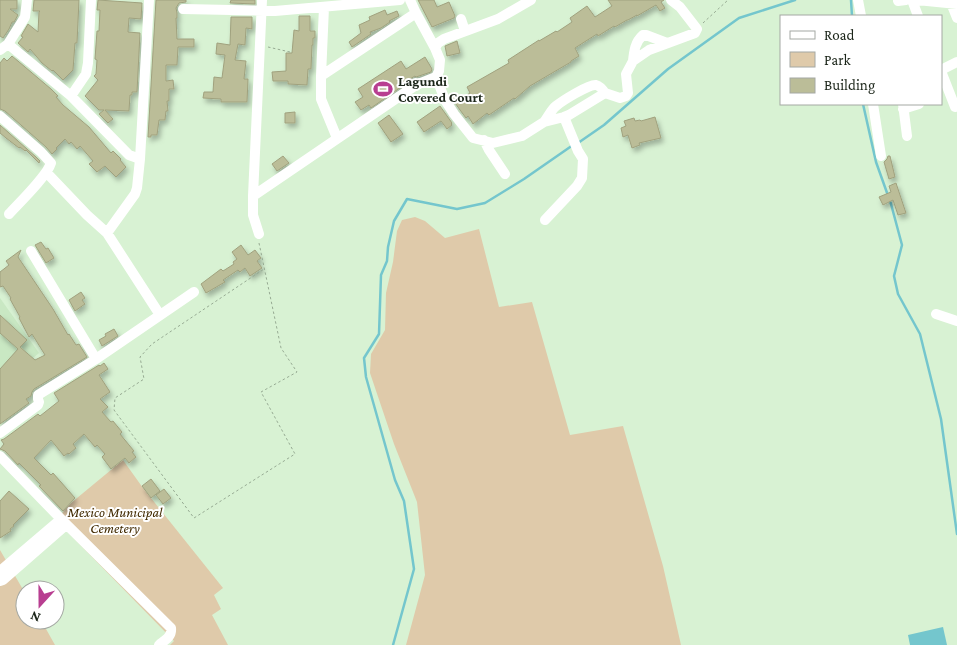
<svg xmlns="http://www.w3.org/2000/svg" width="957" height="645" font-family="'Crimson Pro',serif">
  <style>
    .built { fill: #c9e8c3 }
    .green { fill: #dfcaaa }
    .water { fill: #74c6cd }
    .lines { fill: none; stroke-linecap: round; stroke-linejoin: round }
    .stream { stroke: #74c6cd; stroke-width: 2.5 }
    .building { fill: #bbbd98; stroke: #a0a17e; filter: url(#shadow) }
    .path { stroke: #97ab93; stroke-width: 1; stroke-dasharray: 2.5 2.5; stroke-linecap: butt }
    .minor { stroke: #fff; stroke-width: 10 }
    .labels { text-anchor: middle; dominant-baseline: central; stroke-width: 4; stroke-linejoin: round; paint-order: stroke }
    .poi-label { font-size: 14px; font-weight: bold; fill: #1b2519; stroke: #fff; text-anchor: start }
    .park-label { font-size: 14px; font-style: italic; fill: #412a00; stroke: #fff }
  </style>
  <defs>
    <filter id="shadow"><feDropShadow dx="2.5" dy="4" stdDeviation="2.5" flood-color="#0004"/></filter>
  </defs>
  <rect width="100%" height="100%" fill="#d8f2d3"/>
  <path class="built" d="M0 298 39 353 0 385Z"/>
  <path class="green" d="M415 217 425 221 445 238 479 229 499 307 532 302 570 435 623 426 663 566 681 645H406L425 575 417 502 394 444 370 373 371 354 385 330 386 293 393 262 397 231 402 220Z
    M123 460 143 488 223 588 214 595 221 609 212 615 228 645H170L174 641 56 520 71 503Z
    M0 550 25 593V620H41L55 645H0Z"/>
  <path class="water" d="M943 627 947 645H910L908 635Z"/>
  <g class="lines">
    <path class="stream" d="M851 0 852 16
      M863 104 876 162 891 204 902 245 894 276 898 294 920 334 941 419 957 534
      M578 143 604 125 668 69 739 18 795 0
      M393 645 414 569 404 501 395 480 366 377 364 358 379 334 381 275 387 261 388 247 394 221 407 199 457 209 485 203 524 179 573 145"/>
  </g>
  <path class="building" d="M0 0H17V9H10L18 15 14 22H12L9 29 3 38 0 36Z
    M34 0H79L77 43H75L73 70 63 80 53 70 52 71 42 63 30 49 28 52 18 43 23 37 21 36 28 24 38 32 39 12 40 11H33Z
    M98 0 142 3 141 19 129 18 128 32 140 33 137 92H132V95H130L129 111 105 110 113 119 108 123 99 114 104 110H99L85 96 98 80 94 76 96 74 97 60 95 59 97 31H99L100 10H97Z
    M156 0H186V2L179 3 176 8 177 13V18H176L177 39H194V47H178L177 65H166V81L173 80 174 89H169V101H167L168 111H166L165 120H159L157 135H151V137H148Z
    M231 0H255V4L230 3Z
    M418 0H434L437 7 449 2 455 16 454 18 432 27Z
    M608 0H664L661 2 665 8 660 11 656 5 637 16V15L628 20H627L615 27 614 26 598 36 597 34 575 48 579 56 571 61V62L530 86 515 99 514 98 489 115 487 113 473 124 468 116 466 118 460 110 451 97V95L452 94 458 101 470 93 467 87 509 63 508 60 539 40V41L556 31 557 32 572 22 570 18 587 6 595 17 612 6Z
    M385 10 387 15 397 11 399 16 389 21 390 22 381 28 370 32 371 34 352 47 349 42 361 33 359 25 370 20 369 17Z
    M299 16H310V31H315V38H313V45H312L311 69H308L307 85 288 84V81H273L272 72 286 71V53H292L294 30 299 31Z
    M231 17H252V29L246 28 245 45 238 44 235 60 246 61 244 79H248L247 102H221V99L203 98 204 92H213L214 77 222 78 225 55 216 54 217 43 230 45Z
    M457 41 460 53 447 56 445 46Z
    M12 56 51 89 58 96 56 97 63 105 89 127 111 153 113 151 121 159 120 160 126 167 116 177 105 166 97 172 89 164 93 161 80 146 77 149 71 142 69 144 65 139 56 148 57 149 52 154 46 147 5 111 0 109V63L4 58 7 61Z
    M425 57 432 69 431 72 416 77 415 76 403 83 404 85 371 108 369 105 361 110 355 102 363 97 358 89 401 61 406 69Z
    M440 106 452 123 451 124 452 125 447 129 441 121 424 132 417 122Z
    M295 112V123H285V113Z
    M389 115 403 134 391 142 378 123Z
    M655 117 661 138 639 143 640 145 632 148 628 135 623 137 621 128 626 126 624 121 634 118 635 121 640 120 641 121Z
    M0 125 36 157 40 161 39 163 26 150 25 151 20 147 19 148 6 138 0 133Z
    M283 156 289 163 277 171 272 164Z
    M888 156H890L895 177 889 179 884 162 887 159Z
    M896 183 906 213 898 215 893 200 883 205 879 197 891 192 889 186Z
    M41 242 46 249 48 248 54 258 46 263 35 245Z
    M241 245 248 255 255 250 261 258 257 261 262 268 250 276 245 268 240 272 238 270 223 280 225 282 206 293 201 284 221 269 223 271 234 264 233 262 237 259 232 252Z
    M21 250 18 257 53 309 68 335 69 334 76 345 79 344 87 357 34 389 32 392 31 396 26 399 29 403 0 424V369L18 349 0 333V315L27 340 20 347 35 360 45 355 32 334 29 337 19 318 20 317 10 299 11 298 3 286 0 287V272L9 265 6 261Z
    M81 292 85 298 82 300 85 304 75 311 69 300Z
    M114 329 118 336 102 346 99 340 106 336 105 334Z
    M104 363 108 369 99 375 110 392 100 399 108 407 102 412 111 422 113 421 122 432 120 434 134 451 132 452 136 457 129 463 125 458 111 469 102 457 105 454 97 445 95 447 84 434 73 444 76 448 69 454 68 453 64 456 51 440 34 458 51 475 53 473 75 498 63 511 39 486 41 485 19 463 18 465 5 451 0 449 4 444 1 440 4 439 38 414 40 416 59 401 54 393 99 365 100 366Z
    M151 479 160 491 151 498 142 486Z
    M164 489 171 498 163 504 156 495Z
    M9 491 29 509 13 525 14 526 10 529 11 531 0 538V501Z"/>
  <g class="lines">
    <path class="path" d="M703 23 728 0
      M268 47 290 52
      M259 243 281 348 297 372 261 392 295 454 194 518 114 410 115 398 144 379 140 357 152 344 264 269"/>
    <path class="minor" d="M149 0 140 159 137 188 135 194 107 233 160 315
      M410 0 416 13 435 48 440 60 439 71 436 77 445 100 454 114 473 138 493 143 522 136 544 122 564 117 578 151 583 159 582 178 577 186 545 220
      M858 0 861 16
      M912 0 918 16
      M917 0 957 4
      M898 1 906 0
      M951 3 957 18
      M324 7 321 76V99L337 138
      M183 9 275 11 400 0
      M461 19 465 31
      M8 44 71 96 129 155 140 159
      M435 48 438 43 444 39 498 19 531 0
      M0 50 8 44 25 17 27 0
      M633 61C634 51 635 42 643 35H646L667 43
      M941 70 957 62
      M941 71 955 107
      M321 76 416 13
      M71 96 86 74 88 63 91 0
      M873 104 881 156
      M903 104 907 136
      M903 109 919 104
      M0 116 41 152 51 163C47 176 20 202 9 214
      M564 117 569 115 605 93 620 98 626 96 628 93 626 74 633 61 649 50 695 33 697 29 680 7 671 0
      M544 122C548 117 551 110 556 106 562 101 589 84 596 85 600 86 603 90 605 93
      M484 140 489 150 505 174
      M46 172 87 215 107 233
      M253 196 416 85 436 77
      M259 234 253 215V196L262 0
      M936 314 957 321
      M96 359 194 292
      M0 433 38 405 39 402 38 399V395L96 359 31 251
      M0 456 61 519 171 628C172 637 165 640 159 645
      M0 571 61 519
      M0 581 3 580 66 525"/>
  </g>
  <defs>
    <g id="stadium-bare" transform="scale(1.5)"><path d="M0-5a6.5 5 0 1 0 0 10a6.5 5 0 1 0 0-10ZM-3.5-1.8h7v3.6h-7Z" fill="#b83e91" stroke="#fff" stroke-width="2.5" paint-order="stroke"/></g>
  </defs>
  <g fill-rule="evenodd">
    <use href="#stadium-bare" x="383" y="89"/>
  </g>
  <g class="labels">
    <g class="poi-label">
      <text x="398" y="81">Lagundi<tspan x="398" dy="16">Covered Court</tspan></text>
    </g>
    <g class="park-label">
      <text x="115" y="512">Mexico Municipal<tspan x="115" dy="16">Cemetery</tspan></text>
    </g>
  </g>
  <rect x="780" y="15" width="162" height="90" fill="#ffffff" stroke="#a4a8a3"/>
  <rect x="790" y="31" width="25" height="8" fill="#ffffff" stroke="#a4a8a3"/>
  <text x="824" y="40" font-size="15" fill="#1b2519">Road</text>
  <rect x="790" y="52" width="25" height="15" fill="#dfcaaa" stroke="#a4a8a3"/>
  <text x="824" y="65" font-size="15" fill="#1b2519">Park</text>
  <rect x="790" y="78" width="25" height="15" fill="#bbbd98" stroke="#a4a8a3"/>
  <text x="824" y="90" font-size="15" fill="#1b2519">Building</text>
  <g transform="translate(40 605) rotate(201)"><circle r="24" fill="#ffffff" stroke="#a4a8a3"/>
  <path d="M0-4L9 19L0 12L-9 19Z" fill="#b83e91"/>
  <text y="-8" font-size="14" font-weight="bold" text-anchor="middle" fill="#1b2519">N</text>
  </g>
</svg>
